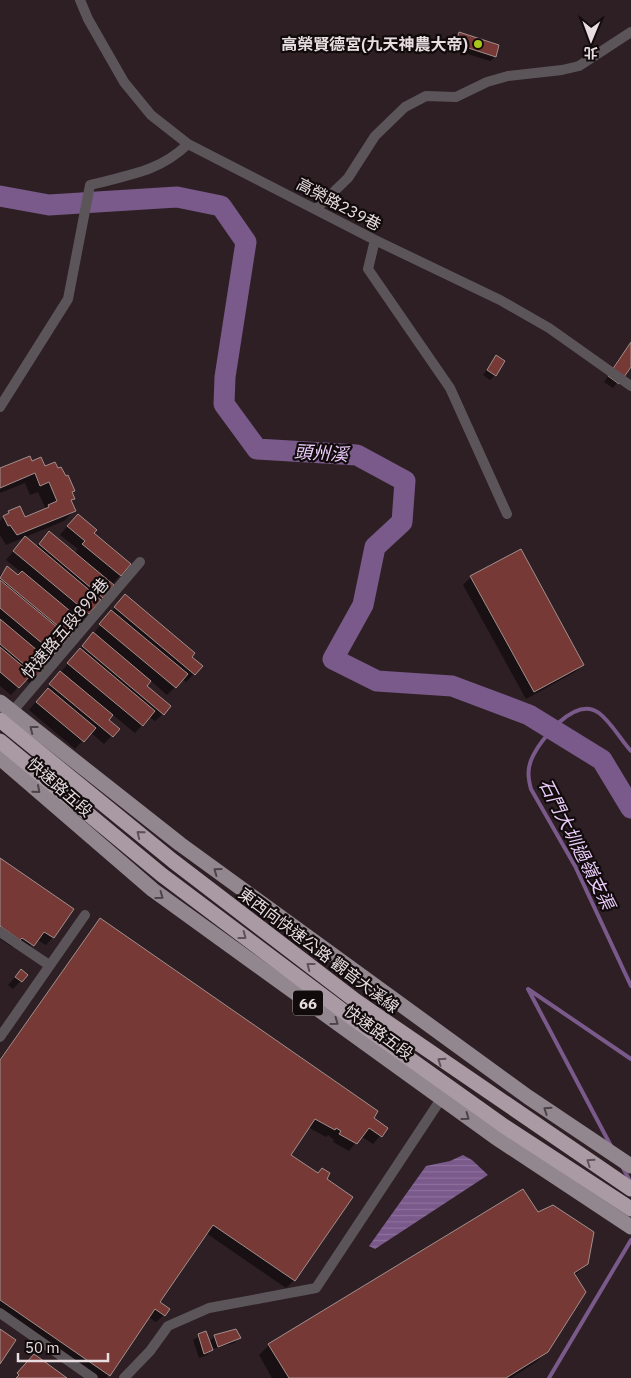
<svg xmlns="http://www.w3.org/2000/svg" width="631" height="1378" font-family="'IBM Plex Sans','Noto Sans TC',sans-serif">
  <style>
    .water { fill: url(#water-rules) }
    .shadow { fill: #0007 }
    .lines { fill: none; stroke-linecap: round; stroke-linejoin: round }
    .stream { stroke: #7a598b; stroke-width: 4 }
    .river { stroke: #7a598b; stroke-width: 21 }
    .building { fill: #763935; stroke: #a28f8d }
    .street { stroke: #5b5559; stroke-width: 10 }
    .primary { stroke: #93878f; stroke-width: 15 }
    .highway { stroke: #a99aa4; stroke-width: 15 }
    .oneway { stroke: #4c4347 }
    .oneway2 { stroke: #5d5258 }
    .poi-dot { fill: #a9c71b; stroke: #110b0c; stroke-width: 2 }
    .labels { text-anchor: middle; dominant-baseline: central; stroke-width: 4.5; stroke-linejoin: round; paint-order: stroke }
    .shield { fill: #110b0c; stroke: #a89fa1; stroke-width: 1 }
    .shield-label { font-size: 15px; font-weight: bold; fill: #e8dee1 }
    .poi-label { font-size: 16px; font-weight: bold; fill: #e8dee1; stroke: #110b0c; text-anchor: end }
    .street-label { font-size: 16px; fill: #e8dee1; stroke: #110b0c }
    .water-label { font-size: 18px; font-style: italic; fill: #ebccfa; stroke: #110b0c }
  </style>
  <defs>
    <pattern id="water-rules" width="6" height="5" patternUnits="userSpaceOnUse" patternTransform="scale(1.25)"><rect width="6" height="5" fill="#7a598b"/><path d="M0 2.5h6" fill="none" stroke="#8d709b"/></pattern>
  </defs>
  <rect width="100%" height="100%" fill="#2d1f23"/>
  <path class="water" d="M463 1155 472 1160 488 1175 375 1249 369 1246 426 1166 450 1161Z"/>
  <path class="shadow" d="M460 34 495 57 490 61 452 49 455 39Z
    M631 343V364L613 388 604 382Z
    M497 356 495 375 490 380 483 375Z
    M32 462 57 470 73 491 71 493 73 499 71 502 74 511 64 521 6 545 0 535V521L9 512 19 508 24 519 46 509 38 492 30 495 25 483 0 493V470Z
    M70 523 92 533 129 565 47 660 48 661 37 675 29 683 25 679 11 695 0 686V575L7 568 18 577 22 573 6 560 18 546 36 547 42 540 74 553 78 549 60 535Z
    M471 577 583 665 575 672 526 699 463 585Z
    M125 596 190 657 194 674 186 682 183 679 167 695 150 680 145 686 163 714 155 721 149 717 135 733 112 714 107 720 118 729 104 744 90 732 75 749 29 710Z
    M0 859 53 937 46 945 36 939 25 952 14 945 12 947 0 939Z
    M100 920 386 1129 373 1144 361 1136 349 1151 333 1142 334 1140 328 1135 326 1137 308 1127 289 1155 351 1197 294 1280 286 1288 206 1233 158 1303 164 1315 156 1322 148 1317 109 1375 106 1378H94L0 1313V1059Z
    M21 971 26 975 13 989 8 985Z
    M587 1264 574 1276 547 1351 536 1362 511 1378H272L259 1355 269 1345Z
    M206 1333 209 1342 215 1336 239 1338 234 1343 212 1349 207 1355 199 1358 193 1340Z"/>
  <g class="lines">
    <path class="stream" d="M631 751C621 740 611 722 599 713 575 695 540 740 532 758 527 769 528 778 531 789L575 866 631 986
      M611 1146 528 989 631 1059
      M623 1168 630 1181
      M549 1378 631 1240"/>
    <path class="river" d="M0 196 49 205 177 197 221 206 246 242 225 377 224 404 257 449 357 455 405 481 402 522 375 547 363 605 333 659 377 681 452 686 529 715 602 760 631 808"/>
  </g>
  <path class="building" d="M459 32 499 45 496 57 456 44Z
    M631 342V367L619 384 608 376Z
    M496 355 505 361 496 376 487 370Z
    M30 456 32 461 41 457 45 466 55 462 58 468 61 467 66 476 68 475 75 491 72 492 75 499 71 500 76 511 17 535 10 525 8 526 3 516 9 513 8 511 20 506 25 517 49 507 48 505 57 501 49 482 40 486 35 473 0 488V468Z
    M78 514 97 530 94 533 131 564 121 576 82 544 85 541 67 526Z
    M49 531 114 585 103 598 39 544Z
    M25 536 101 600 89 614 13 551Z
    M521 549 584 665 534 692 470 576Z
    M7 566 18 575 22 571 82 621 70 636 0 578Z
    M0 580 69 637 55 654 0 608Z
    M125 594 195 653 192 657 203 666 195 675 114 607Z
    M111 610 188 674 176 688 99 624Z
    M0 619 50 661 38 676 0 644Z
    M93 632 151 681 147 686 171 706 164 715 82 646Z
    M0 647 32 674 19 688 0 672Z
    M80 648 155 711 143 726 67 663Z
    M60 671 113 715 109 720 120 729 113 737 49 684Z
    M48 688 96 728 84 742 36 702Z
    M0 858 74 909 54 938 44 932 34 946 22 938 20 940 0 926Z
    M100 918 378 1111 374 1118 388 1128 382 1137 369 1128 357 1144 339 1134 341 1131 336 1128 335 1130 315 1119 291 1155 318 1173 322 1168 330 1173 327 1179 353 1197 295 1281 213 1225 160 1302 170 1309 165 1316 155 1309 110 1376 0 1300V1060Z
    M21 969 28 975 22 982 15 977Z
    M523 1189 538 1212 553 1205 594 1232 588 1264 574 1273 586 1292 548 1352 506 1378H289L268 1344Z
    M0 1329 16 1340 0 1364Z
    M236 1329 241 1338 218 1347 214 1335Z
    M206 1331 213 1350 204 1354 198 1334Z
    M34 1354 67 1378H16L19 1375 17 1373Z"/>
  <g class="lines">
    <path class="street" d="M80 0 88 19 124 82 151 115 188 144 375 240 500 300 549 328 631 386
      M317 208 348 178 375 136 405 107 426 96 456 97 487 82 508 76 562 70 579 66 631 32
      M375 240 368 269 450 388 507 514
      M0 407 68 299 90 185C128 175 159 172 188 144
      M12 712 140 562
      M0 932 49 965
      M0 1037 85 915
      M0 1313 93 1378
      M124 1378 150 1351 168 1326 209 1308 316 1288 441 1099"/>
    <path class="primary" d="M0 702 180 844 528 1097 631 1166
      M0 758 153 890 495 1137 631 1227"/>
    <path class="highway" d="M0 720 173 861 356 1001 631 1189
      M0 741 162 875 351 1017 504 1126 631 1209"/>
  </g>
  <defs><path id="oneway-chevron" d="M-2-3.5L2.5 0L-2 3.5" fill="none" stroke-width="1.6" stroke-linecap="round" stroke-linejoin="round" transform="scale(1.25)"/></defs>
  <g class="oneway">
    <use href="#oneway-chevron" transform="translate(33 729) rotate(-142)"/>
    <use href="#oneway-chevron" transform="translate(37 790) rotate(41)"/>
    <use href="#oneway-chevron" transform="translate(217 871) rotate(-144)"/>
    <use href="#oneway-chevron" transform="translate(160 896) rotate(36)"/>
    <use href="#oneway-chevron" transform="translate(335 1022) rotate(36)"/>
    <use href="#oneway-chevron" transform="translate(547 1110) rotate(-146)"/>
    <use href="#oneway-chevron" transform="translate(466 1117) rotate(36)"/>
  </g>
  <g class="oneway2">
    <use href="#oneway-chevron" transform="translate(140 834) rotate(-141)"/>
    <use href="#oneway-chevron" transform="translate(243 936) rotate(37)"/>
    <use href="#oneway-chevron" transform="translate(310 966) rotate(-142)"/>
    <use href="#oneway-chevron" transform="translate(441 1061) rotate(-145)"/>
    <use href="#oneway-chevron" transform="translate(590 1162) rotate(-146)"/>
  </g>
  <circle class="poi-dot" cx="478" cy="44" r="5"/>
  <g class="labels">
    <rect class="shield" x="293" y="990.5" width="30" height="25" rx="4"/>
    <g class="shield-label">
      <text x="308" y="1003">66</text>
    </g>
    <g class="poi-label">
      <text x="468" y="44">高榮賢德宮(九天神農大帝)</text>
    </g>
    <g class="street-label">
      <text transform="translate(339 204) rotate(28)">高榮路239巷</text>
      <text transform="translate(65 628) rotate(-50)">快速路五段899巷</text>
      <text transform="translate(60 787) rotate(41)">快速路五段</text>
      <text transform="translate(319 950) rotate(37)">東西向快速公路 觀音大溪線</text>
      <text transform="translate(379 1032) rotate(36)">快速路五段</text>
    </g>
    <g class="water-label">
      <text transform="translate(321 453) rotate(3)">頭州溪</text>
      <text transform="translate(577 844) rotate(63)">石門大圳過嶺支渠</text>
    </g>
  </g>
  <g transform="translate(591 40) rotate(181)" stroke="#110b0c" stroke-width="4" paint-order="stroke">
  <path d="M0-4L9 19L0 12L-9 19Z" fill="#e8dee1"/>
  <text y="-8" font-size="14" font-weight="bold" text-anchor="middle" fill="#e8dee1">北</text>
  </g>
  <path d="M18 1353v8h90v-8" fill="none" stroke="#e8dee1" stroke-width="2.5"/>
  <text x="25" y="1353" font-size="15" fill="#e8dee1" stroke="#110b0c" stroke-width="4" paint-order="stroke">50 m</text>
</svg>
